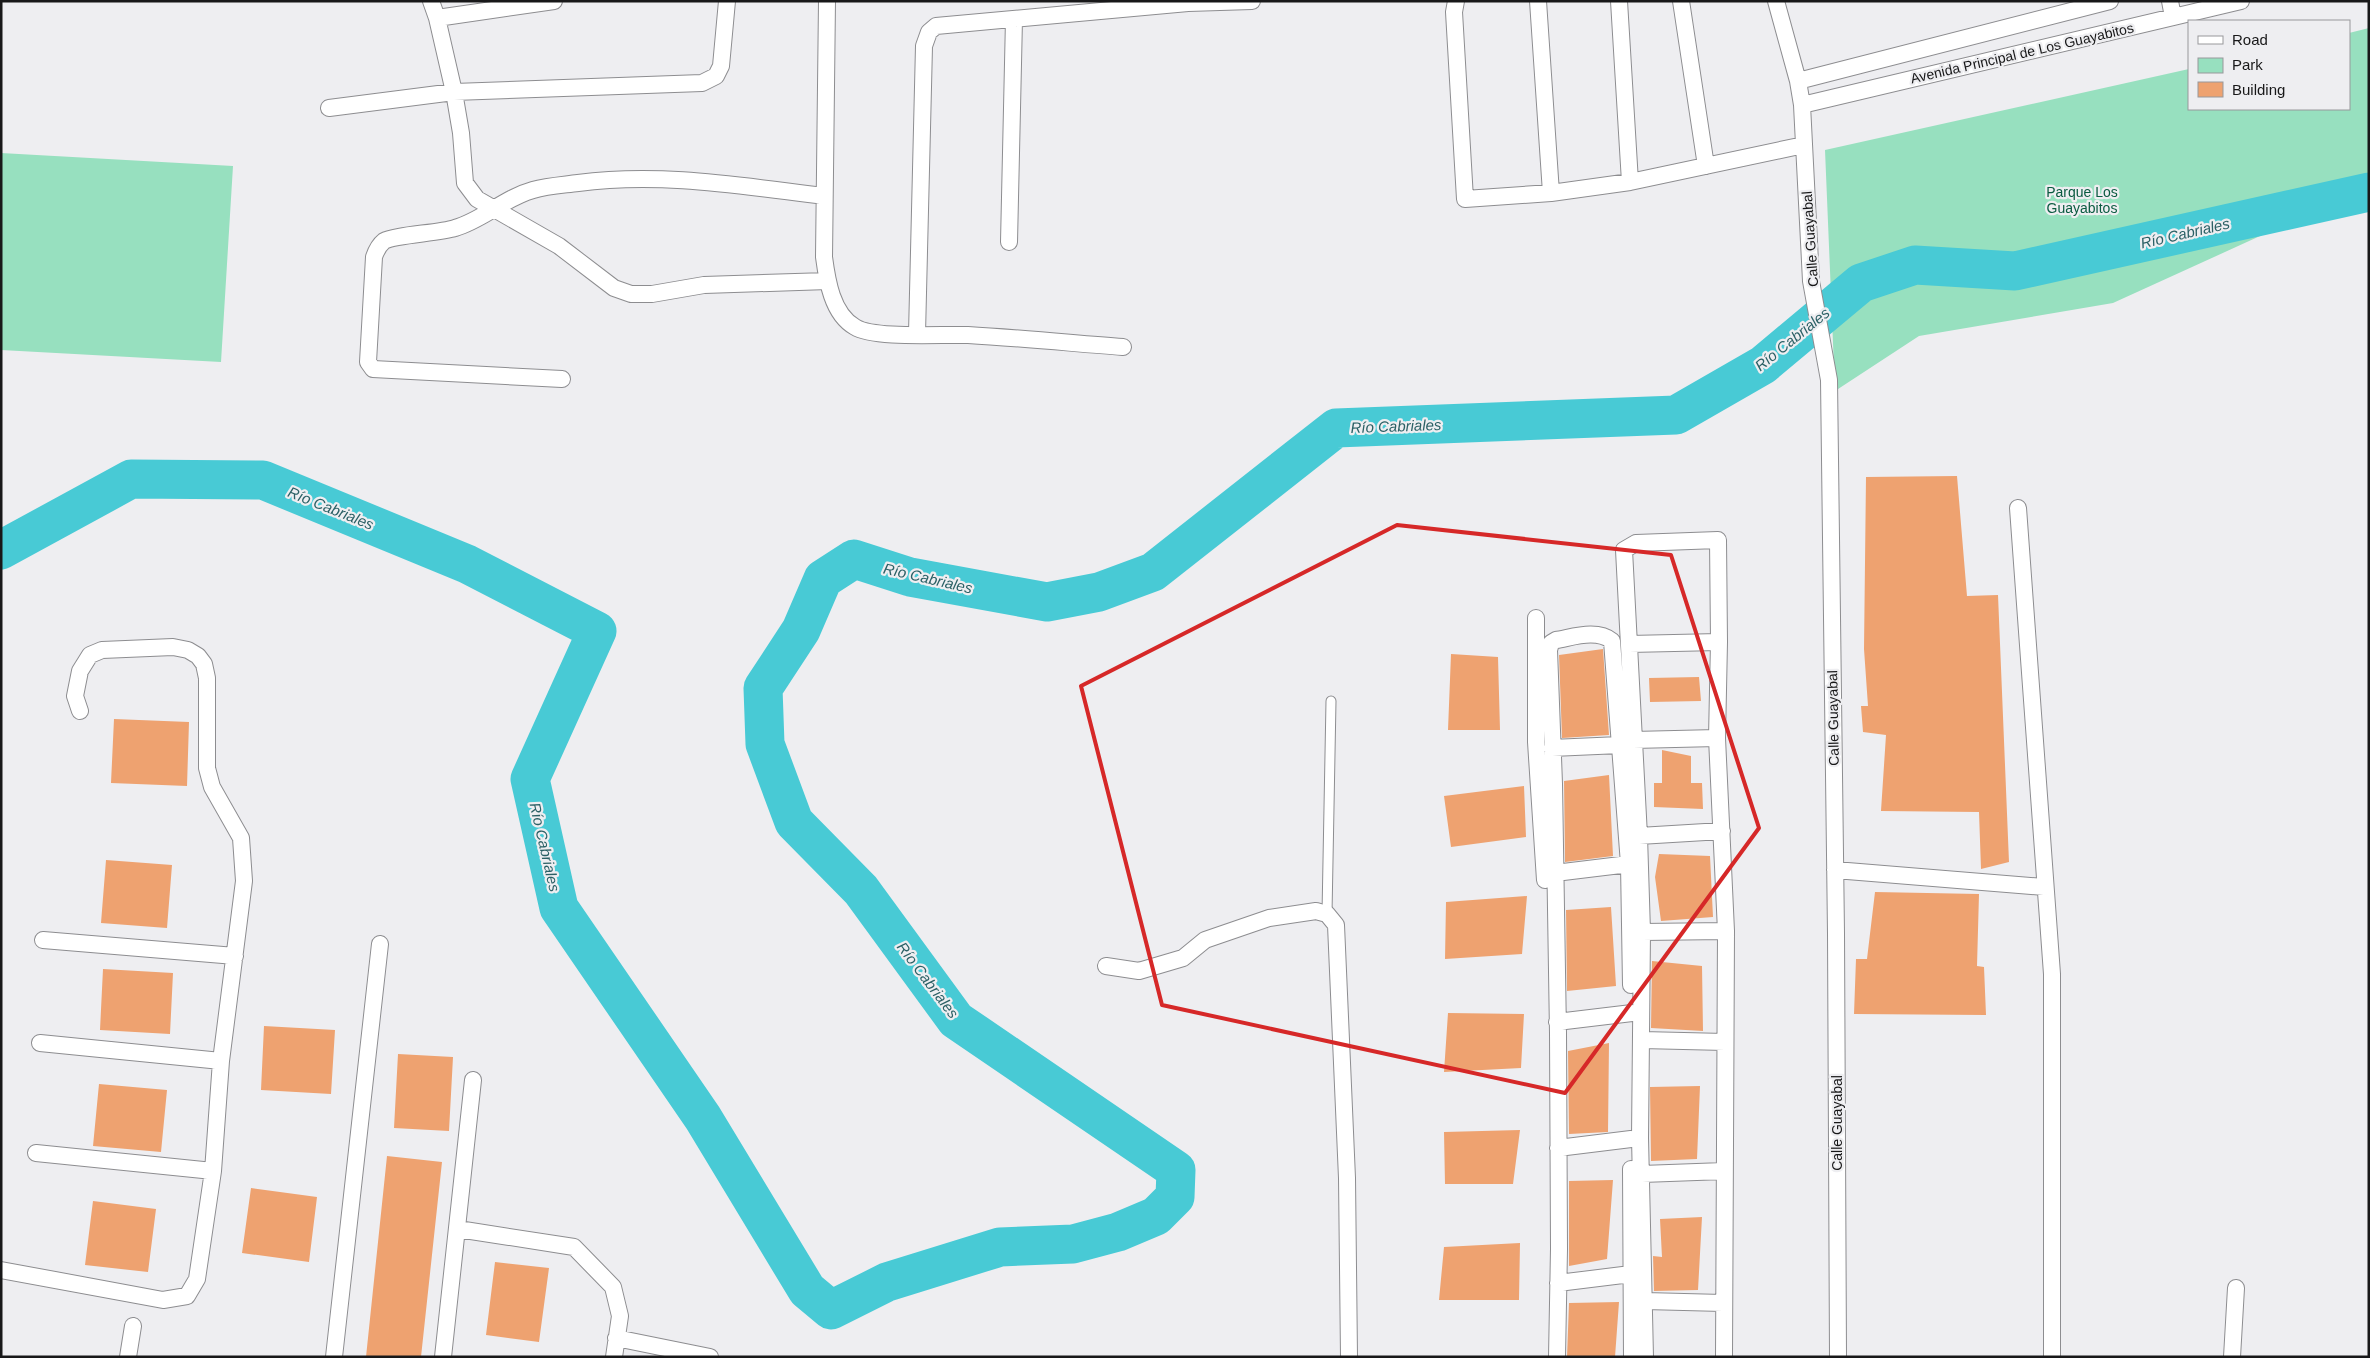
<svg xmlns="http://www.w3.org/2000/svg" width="2370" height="1358" font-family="Arial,sans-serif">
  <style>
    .green { fill: #97e0bf }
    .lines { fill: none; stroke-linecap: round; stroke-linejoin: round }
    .river { stroke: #48cad5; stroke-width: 39 }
    .building { fill: #eea270 }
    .lane-casing { stroke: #8d8d90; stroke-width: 11 }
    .street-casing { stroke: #8d8d90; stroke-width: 18 }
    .lane { stroke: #fff; stroke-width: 9 }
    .street { stroke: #fff; stroke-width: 16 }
    .marked { fill: none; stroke: #d62828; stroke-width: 4; stroke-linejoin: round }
    .labels { text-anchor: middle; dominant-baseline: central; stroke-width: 4.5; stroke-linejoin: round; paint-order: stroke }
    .street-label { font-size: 14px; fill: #181819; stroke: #eeeef1 }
    .park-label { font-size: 14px; fill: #0a5b41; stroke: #eeeef1 }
    .water-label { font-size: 15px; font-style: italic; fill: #2b6065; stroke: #eeeef1 }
  </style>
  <rect width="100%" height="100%" fill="#eeeef1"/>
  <path class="green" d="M2369 28V193L2348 196 2113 303 1919 336 1835 391 1825 150 2189 69V109H2349V33Z
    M1 153 233 166 221 362 1 350Z"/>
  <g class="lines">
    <path class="river" d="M1 550 131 479 263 480 467 564 597 631 530 779 559 908 703 1118 807 1290 831 1310 887 1282 1000 1247 1073 1244 1118 1232 1156 1216 1175 1197 1176 1170 956 1020 861 890 794 822 765 744 763 688 801 630 823 579 854 559 910 577 1047 602 1099 592 1153 572 1336 428 1676 415 1763 365 1861 283 1915 265 2015 271 2369 192"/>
  </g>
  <path class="building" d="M1957 476 1967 596 1998 595 2009 862 1981 869 1979 812 1881 811 1886 735 1863 732 1861 706H1868L1864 649 1866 477Z
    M1603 649 1609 735 1562 738 1559 655Z
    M1451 654 1498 657 1500 730H1448Z
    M1699 677 1701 701 1650 702 1649 678Z
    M114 719 189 722 187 786 111 783Z
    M1662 750 1691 756V783H1702L1703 809 1654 807V783H1662Z
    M1609 775 1613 856 1565 862 1564 781Z
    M1524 786 1526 837 1451 847 1444 796Z
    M1659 854 1710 856 1713 917 1661 921 1655 877Z
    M106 860 172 865 167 928 101 923Z
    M1875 892 1979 894 1977 966 1984 967 1986 1015 1854 1014 1856 959H1867Z
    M1527 896 1522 954 1445 959 1446 902Z
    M1611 907 1616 986 1567 991 1566 910Z
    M1652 961 1702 966 1703 1031 1651 1028Z
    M103 969 173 973 170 1034 100 1030Z
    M1448 1013 1524 1014 1521 1068 1444 1072Z
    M264 1026 335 1030 331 1094 261 1090Z
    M1609 1043 1608 1132 1569 1134 1568 1051Z
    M398 1054 453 1057 449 1131 394 1128Z
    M99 1084 167 1090 161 1152 93 1146Z
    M1700 1086 1697 1159 1651 1161 1650 1087Z
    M1520 1130 1513 1184H1445L1444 1132Z
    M387 1156 442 1162 421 1357H366Z
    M1613 1180 1607 1259 1569 1266V1181Z
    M251 1188 317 1197 309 1262 242 1253Z
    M93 1201 156 1209 148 1272 85 1265Z
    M1702 1217 1698 1290 1654 1291 1653 1256 1662 1257 1660 1219Z
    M1520 1243 1519 1300H1439L1444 1247Z
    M495 1262 549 1268 539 1342 486 1335Z
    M1619 1302 1615 1357H1567L1569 1303Z"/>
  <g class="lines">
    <g class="lane-casing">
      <path id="lane" d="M1327 914 1331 701"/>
    </g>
    <g class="street-casing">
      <path id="street" d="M431 1 437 18 454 92 461 133 465 183 477 199 559 246 614 288 631 294H652L704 285 828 281
        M827 1 824 257C827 280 832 314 855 327 874 339 942 334 968 335 1019 338 1071 343 1123 347
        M1456 1 1454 12 1465 199 1551 193 1630 182 1804 145
        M1538 1 1551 193
        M1619 1 1630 182
        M1681 1 1706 166
        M1776 1 1798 81 1802 105 1811 281 1829 380 1836 933 1838 1357
        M2170 1 2173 17
        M437 18 554 1
        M1798 81 2110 1
        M1802 105 2241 1
        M329 108 454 92 702 83 716 76 721 66 727 1
        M1009 242 1014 19
        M917 334 924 46 929 32 936 26 1188 3 1252 1
        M562 379 373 369 368 362 374 257C376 251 379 245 384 241 394 235 440 233 455 228 483 220 504 198 533 190 547 186 563 185 578 183 661 172 741 186 824 196
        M2018 508 2052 974V1357
        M1536 618V742L1545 880
        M1629 644 1719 642
        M1633 740 1717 738
        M1552 748 1620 745
        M1639 836 1722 831
        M1835 870 2044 887
        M1555 873 1629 864
        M1642 932 1726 931
        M43 940 235 956
        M1106 966 1139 971 1183 958 1205 940 1269 918 1316 911 1327 914 1336 925 1347 1178 1349 1357
        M1557 1022 1632 1013
        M1642 1040 1725 1042
        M40 1043 221 1061
        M1558 1148 1631 1139
        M36 1153 213 1171
        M1631 1169 1632 1357
        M1642 1174 1724 1171
        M458 1229 574 1247 613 1287 620 1316 614 1357
        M1 1270 163 1300 187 1296 197 1279 213 1171 221 1061 244 881 241 838 212 787 207 768V678L204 664 198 656 188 650 173 647 102 650 90 655 80 671 75 696 80 711
        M1558 1283 1631 1274
        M1645 1301 1723 1303
        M616 1338 710 1357
        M128 1357 133 1326
        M334 1357 380 944
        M443 1357 473 1080
        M1557 1357 1559 1249 1558 1033 1554 784 1549 650 1551 643 1556 640C1574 637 1597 629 1612 641L1629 864 1631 985
        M1645 1357 1640 1138 1642 932 1639 836 1624 550 1636 543 1718 540 1719 642 1717 738 1726 931 1724 1357
        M2232 1357 2236 1288"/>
    </g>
    <use href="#lane" class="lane"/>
    <use href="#street" class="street"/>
  </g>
  <path class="marked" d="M1397 525 1671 555 1759 828 1565 1093 1162 1005 1081 686Z"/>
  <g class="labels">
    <g class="street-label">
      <text transform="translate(2022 53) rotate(-13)">Avenida Principal de Los Guayabitos</text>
      <text transform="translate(1810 239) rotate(-94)">Calle Guayabal</text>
      <text transform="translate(1833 718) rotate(-91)">Calle Guayabal</text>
      <text transform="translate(1837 1123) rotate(-90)">Calle Guayabal</text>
    </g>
    <g class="park-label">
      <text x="2082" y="192">Parque Los<tspan x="2082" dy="16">Guayabitos</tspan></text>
    </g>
    <g class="water-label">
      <text transform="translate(2185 233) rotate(-13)">Río Cabriales</text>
      <text transform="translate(1792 339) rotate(-39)">Río Cabriales</text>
      <text transform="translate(1396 426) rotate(-2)">Río Cabriales</text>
      <text transform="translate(331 508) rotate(22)">Río Cabriales</text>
      <text transform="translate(928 578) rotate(13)">Río Cabriales</text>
      <text transform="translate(545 847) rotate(77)">Río Cabriales</text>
      <text transform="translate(928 980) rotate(53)">Río Cabriales</text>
    </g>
  </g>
  <rect width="2370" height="1358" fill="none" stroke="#181819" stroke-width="5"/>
  <rect x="2188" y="20" width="162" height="90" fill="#eeeef1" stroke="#98989b"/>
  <rect x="2198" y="36" width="25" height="8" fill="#ffffff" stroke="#98989b"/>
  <text x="2232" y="45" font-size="15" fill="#181819">Road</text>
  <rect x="2198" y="58" width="25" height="15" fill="#97e0bf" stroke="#98989b"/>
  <text x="2232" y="70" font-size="15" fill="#181819">Park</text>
  <rect x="2198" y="82" width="25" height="15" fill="#eea270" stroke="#98989b"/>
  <text x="2232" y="95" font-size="15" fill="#181819">Building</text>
</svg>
